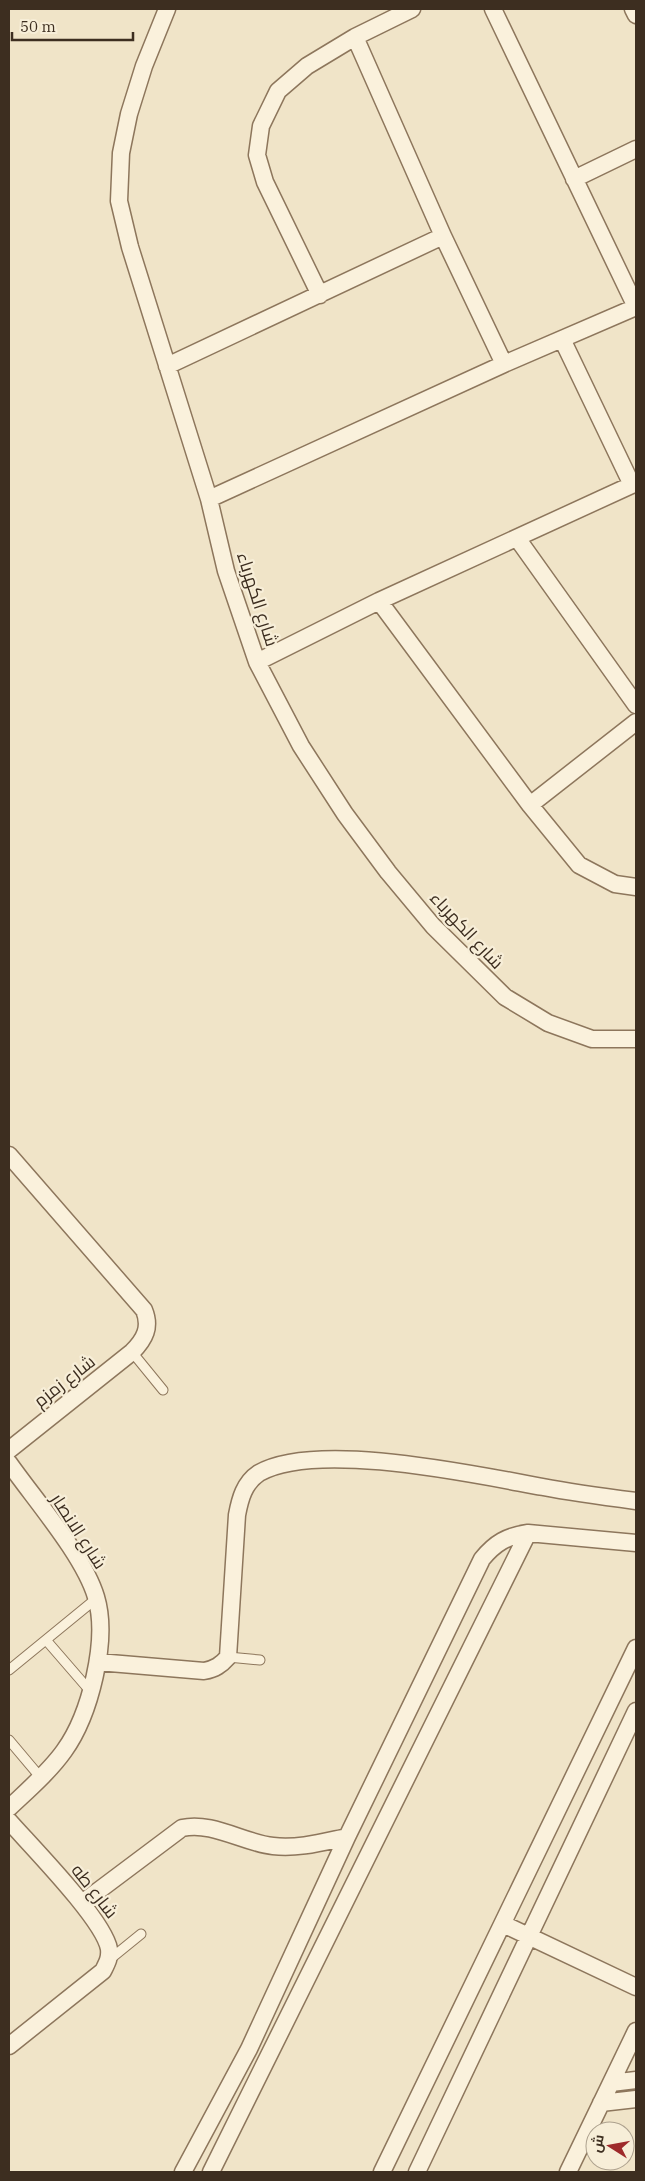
<svg xmlns="http://www.w3.org/2000/svg" width="645" height="2181" font-family="'IBM Plex Serif',Cairo,serif">
  <style>
    .lines { fill: none; stroke-linecap: round; stroke-linejoin: round }
    .lane-casing { stroke: #8d765c; stroke-width: 11 }
    .street-casing { stroke: #8d765c; stroke-width: 19 }
    .lane { stroke: #faf1dc; stroke-width: 9 }
    .street { stroke: #faf1dc; stroke-width: 16 }
    .labels { text-anchor: middle; dominant-baseline: central; stroke-width: 4.5; stroke-linejoin: round; paint-order: stroke }
    .street-label { font-size: 18px; fill: #3d2e20; stroke: #f7eed8 }
  </style>
  <rect width="100%" height="100%" fill="#f0e4c8"/>
  <g class="lines">
    <g class="lane-casing">
      <path id="lane" d="M132 1352 163 1390
        M46 1640 91 1692
        M228 1657 260 1660
        M9 1670 97 1598
        M9 1740 41 1778
        M109 1960 141 1934"/>
    </g>
    <g class="street-casing">
      <path id="street" d="M167 9 144 66 129 114 121 153 119 201 130 247 209 499 226 571 257 662 301 746 345 814 388 872 433 926 505 997 548 1023 592 1039H636
        M493 9 636 307
        M633 9 636 15
        M355 37 443 236 504 364
        M574 179 636 149
        M320 295 265 182 257 155 261 126 278 91 307 66 355 37 412 9
        M562 339 632 485
        M167 366 443 236
        M209 499 504 364 636 307
        M517 538 636 705
        M379 601 530 805 579 865 615 884 636 887
        M257 662 379 601 636 483
        M530 805 636 722
        M9 1155 144 1310C151 1327 145 1339 132 1352L9 1450
        M9 1463C35 1500 84 1556 96 1597 109 1640 90 1715 64 1751 49 1772 28 1790 9 1808
        M98 1662 204 1671C215 1669 221 1665 228 1657L237 1515C240 1499 244 1483 259 1473 317 1440 476 1475 543 1487 574 1493 605 1497 636 1501
        M9 1821C31 1846 104 1920 109 1949 110 1958 107 1963 103 1971L9 2046
        M82 1903 182 1828C212 1821 244 1843 273 1846 298 1849 323 1842 347 1837
        M503 1924 636 1987
        M611 2083 636 2080
        M601 2103 636 2099
        M183 2172 249 2049 347 1837 482 1559C495 1543 507 1536 528 1533L636 1543
        M211 2172 528 1533
        M382 2172 636 1648
        M417 2172 636 1711
        M568 2172 636 2031"/>
    </g>
    <use href="#lane" class="lane"/>
    <use href="#street" class="street"/>
  </g>
  <g class="labels">
    <g class="street-label">
      <text transform="translate(258 599) rotate(72)">شارع الكهرباء</text>
      <text transform="translate(467 930) rotate(47)">شارع الكهرباء</text>
      <text transform="translate(64 1381) rotate(-38)">شارع زمزم</text>
      <text transform="translate(79 1531) rotate(57)">شارع الانصار</text>
      <text transform="translate(95 1891) rotate(52)">شارع طه</text>
    </g>
  </g>
  <rect width="645" height="2181" fill="none" stroke="#3d2e20" stroke-width="20"/>
  <g transform="translate(610 2146) rotate(281)"><circle r="24" fill="#f7eed8" stroke="#ada18e"/>
  <path d="M0-4L9 19L0 12L-9 19Z" fill="#9e2a2b"/>
  <text y="-8" font-size="14" font-weight="bold" text-anchor="middle" fill="#3d2e20">ش</text>
  </g>
  <path d="M12 32v8h121v-8" fill="none" stroke="#3d2e20" stroke-width="2.5"/>
  <text x="20" y="32" font-size="15" fill="#3d2e20" stroke="#f7eed8" stroke-width="4" paint-order="stroke">50 m</text>
</svg>
